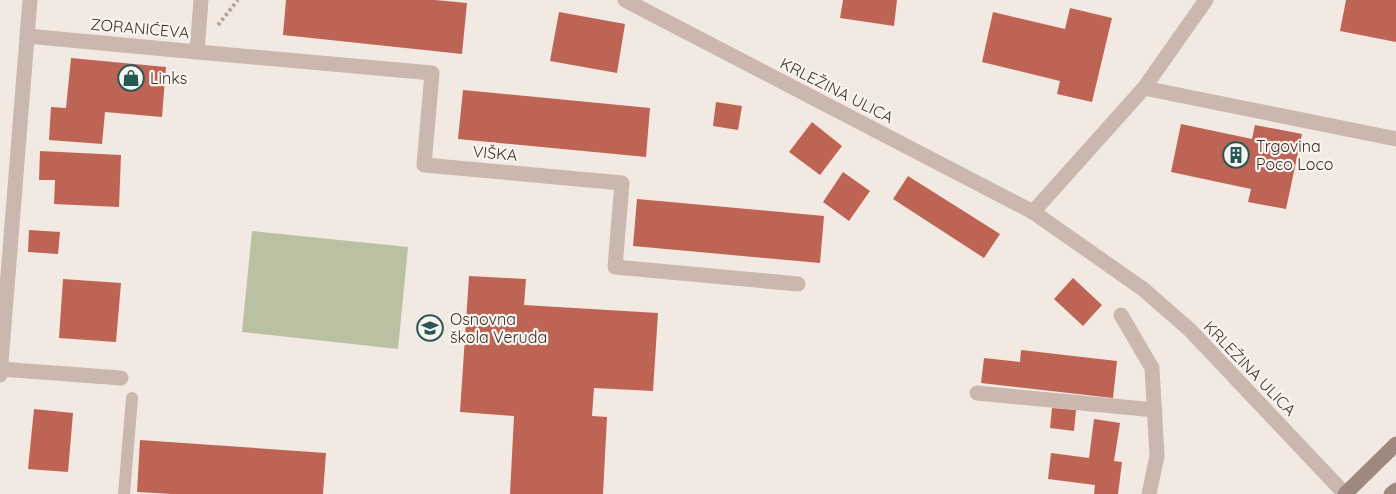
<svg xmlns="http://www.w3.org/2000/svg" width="1396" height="494" font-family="Quicksand,sans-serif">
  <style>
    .green { fill: #b9c1a2 }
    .building { fill: #be6454 }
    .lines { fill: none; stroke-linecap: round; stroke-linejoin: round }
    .path { stroke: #b6a298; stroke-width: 4; stroke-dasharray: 3 3; stroke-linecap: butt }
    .service { stroke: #cab8ae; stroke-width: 12 }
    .minor { stroke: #cab8ae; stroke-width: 15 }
    .tertiary { stroke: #cab8ae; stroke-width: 15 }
    .secondary { stroke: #9e887f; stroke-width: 15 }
    .labels { text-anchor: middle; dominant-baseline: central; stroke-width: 4.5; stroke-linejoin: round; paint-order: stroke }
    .street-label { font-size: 16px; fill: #392f2c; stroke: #faf3ee }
    .poi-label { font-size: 16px; fill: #392f2c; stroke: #faf3ee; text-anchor: start }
  </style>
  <rect width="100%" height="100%" fill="#f2e9e2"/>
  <path class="green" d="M252 231 408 247 398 349 242 332Z"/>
  <path class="building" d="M286 0H435L467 3 462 54 283 35Z
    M843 0H897L894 26 840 18Z
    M1346 0H1396V42L1340 31Z
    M1070 8 1112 18 1092 102 1057 94 1060 81 982 62 993 12 1065 29Z
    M559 12 625 24 617 73 550 61Z
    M71 58 166 67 162 117 105 112 102 144 49 140 51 107 66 108Z
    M463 90 650 108 646 157 458 139Z
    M716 102 742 106 738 130 713 126Z
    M812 122 842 146 820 175 789 152Z
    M1181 124 1252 139 1255 125 1302 134 1286 209 1248 202 1251 189 1171 172Z
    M40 151 121 155 119 207 54 204 55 180H39Z
    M843 172 870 191 849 221 823 202Z
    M908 176 1000 234 984 258 893 199Z
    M637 199 824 216 820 263 633 246Z
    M29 230 60 232 58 254 28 252Z
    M469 276 526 279 524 305 658 313 653 391 594 388 592 416 607 417 603 494H510L514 416 460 412Z
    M1073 278 1102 305 1083 326 1054 299Z
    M63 279 121 283 116 342 59 338Z
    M1021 350 1117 361 1113 398 981 383 984 358 1020 362Z
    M1052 408 1076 410 1074 431 1050 428Z
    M34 409 73 413 68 472 28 469Z
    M1094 419 1120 423 1114 461 1122 462 1118 494H1094L1095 485 1048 479 1051 453 1089 458Z
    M140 440 326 453 323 494H172L137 492Z"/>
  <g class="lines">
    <path class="path" d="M218 25 238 0"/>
    <path class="service" d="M124 494 132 398"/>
    <path class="minor" d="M27 36 197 52 201 0
      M197 52 432 73 424 165 622 183 615 267 798 284
      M1144 88 1396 139
      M1033 212 1144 88 1206 0
      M1121 315 1152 368 1157 456 1149 494
      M0 369 121 378
      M0 375 30 0
      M977 393 1155 410"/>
    <path class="tertiary" d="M625 0 1033 212 1143 289 1190 330 1345 494"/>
    <path class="secondary" d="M1345 494 1396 444
      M1391 494 1396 490"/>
  </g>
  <defs>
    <g id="shop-ring" transform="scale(1.35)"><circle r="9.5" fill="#faf3ee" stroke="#245857" stroke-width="1.5"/><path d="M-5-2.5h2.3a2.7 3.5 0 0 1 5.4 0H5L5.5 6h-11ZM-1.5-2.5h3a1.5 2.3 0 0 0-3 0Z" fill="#245857"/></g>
    <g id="building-ring" transform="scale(1.35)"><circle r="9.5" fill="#faf3ee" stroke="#245857" stroke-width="1.5"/><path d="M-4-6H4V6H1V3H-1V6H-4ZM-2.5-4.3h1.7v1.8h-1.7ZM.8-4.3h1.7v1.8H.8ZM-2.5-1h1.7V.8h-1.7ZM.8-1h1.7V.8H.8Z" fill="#245857"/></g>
    <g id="school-ring" transform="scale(1.35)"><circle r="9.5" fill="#faf3ee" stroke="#245857" stroke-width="1.5"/><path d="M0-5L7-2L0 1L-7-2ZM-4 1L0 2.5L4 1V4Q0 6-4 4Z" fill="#245857"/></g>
  </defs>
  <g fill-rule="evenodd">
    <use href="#shop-ring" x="131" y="78"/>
    <use href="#building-ring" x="1236" y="155"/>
    <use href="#school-ring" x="430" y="328"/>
  </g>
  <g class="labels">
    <g class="street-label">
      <text transform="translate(140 28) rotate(5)">ZORANIĆEVA</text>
      <text transform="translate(837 90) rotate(27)">KRLEŽINA ULICA</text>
      <text transform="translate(495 153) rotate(5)">VIŠKA</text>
      <text transform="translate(1250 368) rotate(46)">KRLEŽINA ULICA</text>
    </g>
    <g class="poi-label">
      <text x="150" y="78">Links</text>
      <text x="1256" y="146">Trgovina<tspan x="1256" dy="18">Poco Loco</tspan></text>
      <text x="450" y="319">Osnovna<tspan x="450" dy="18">škola Veruda</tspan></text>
    </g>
  </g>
</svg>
